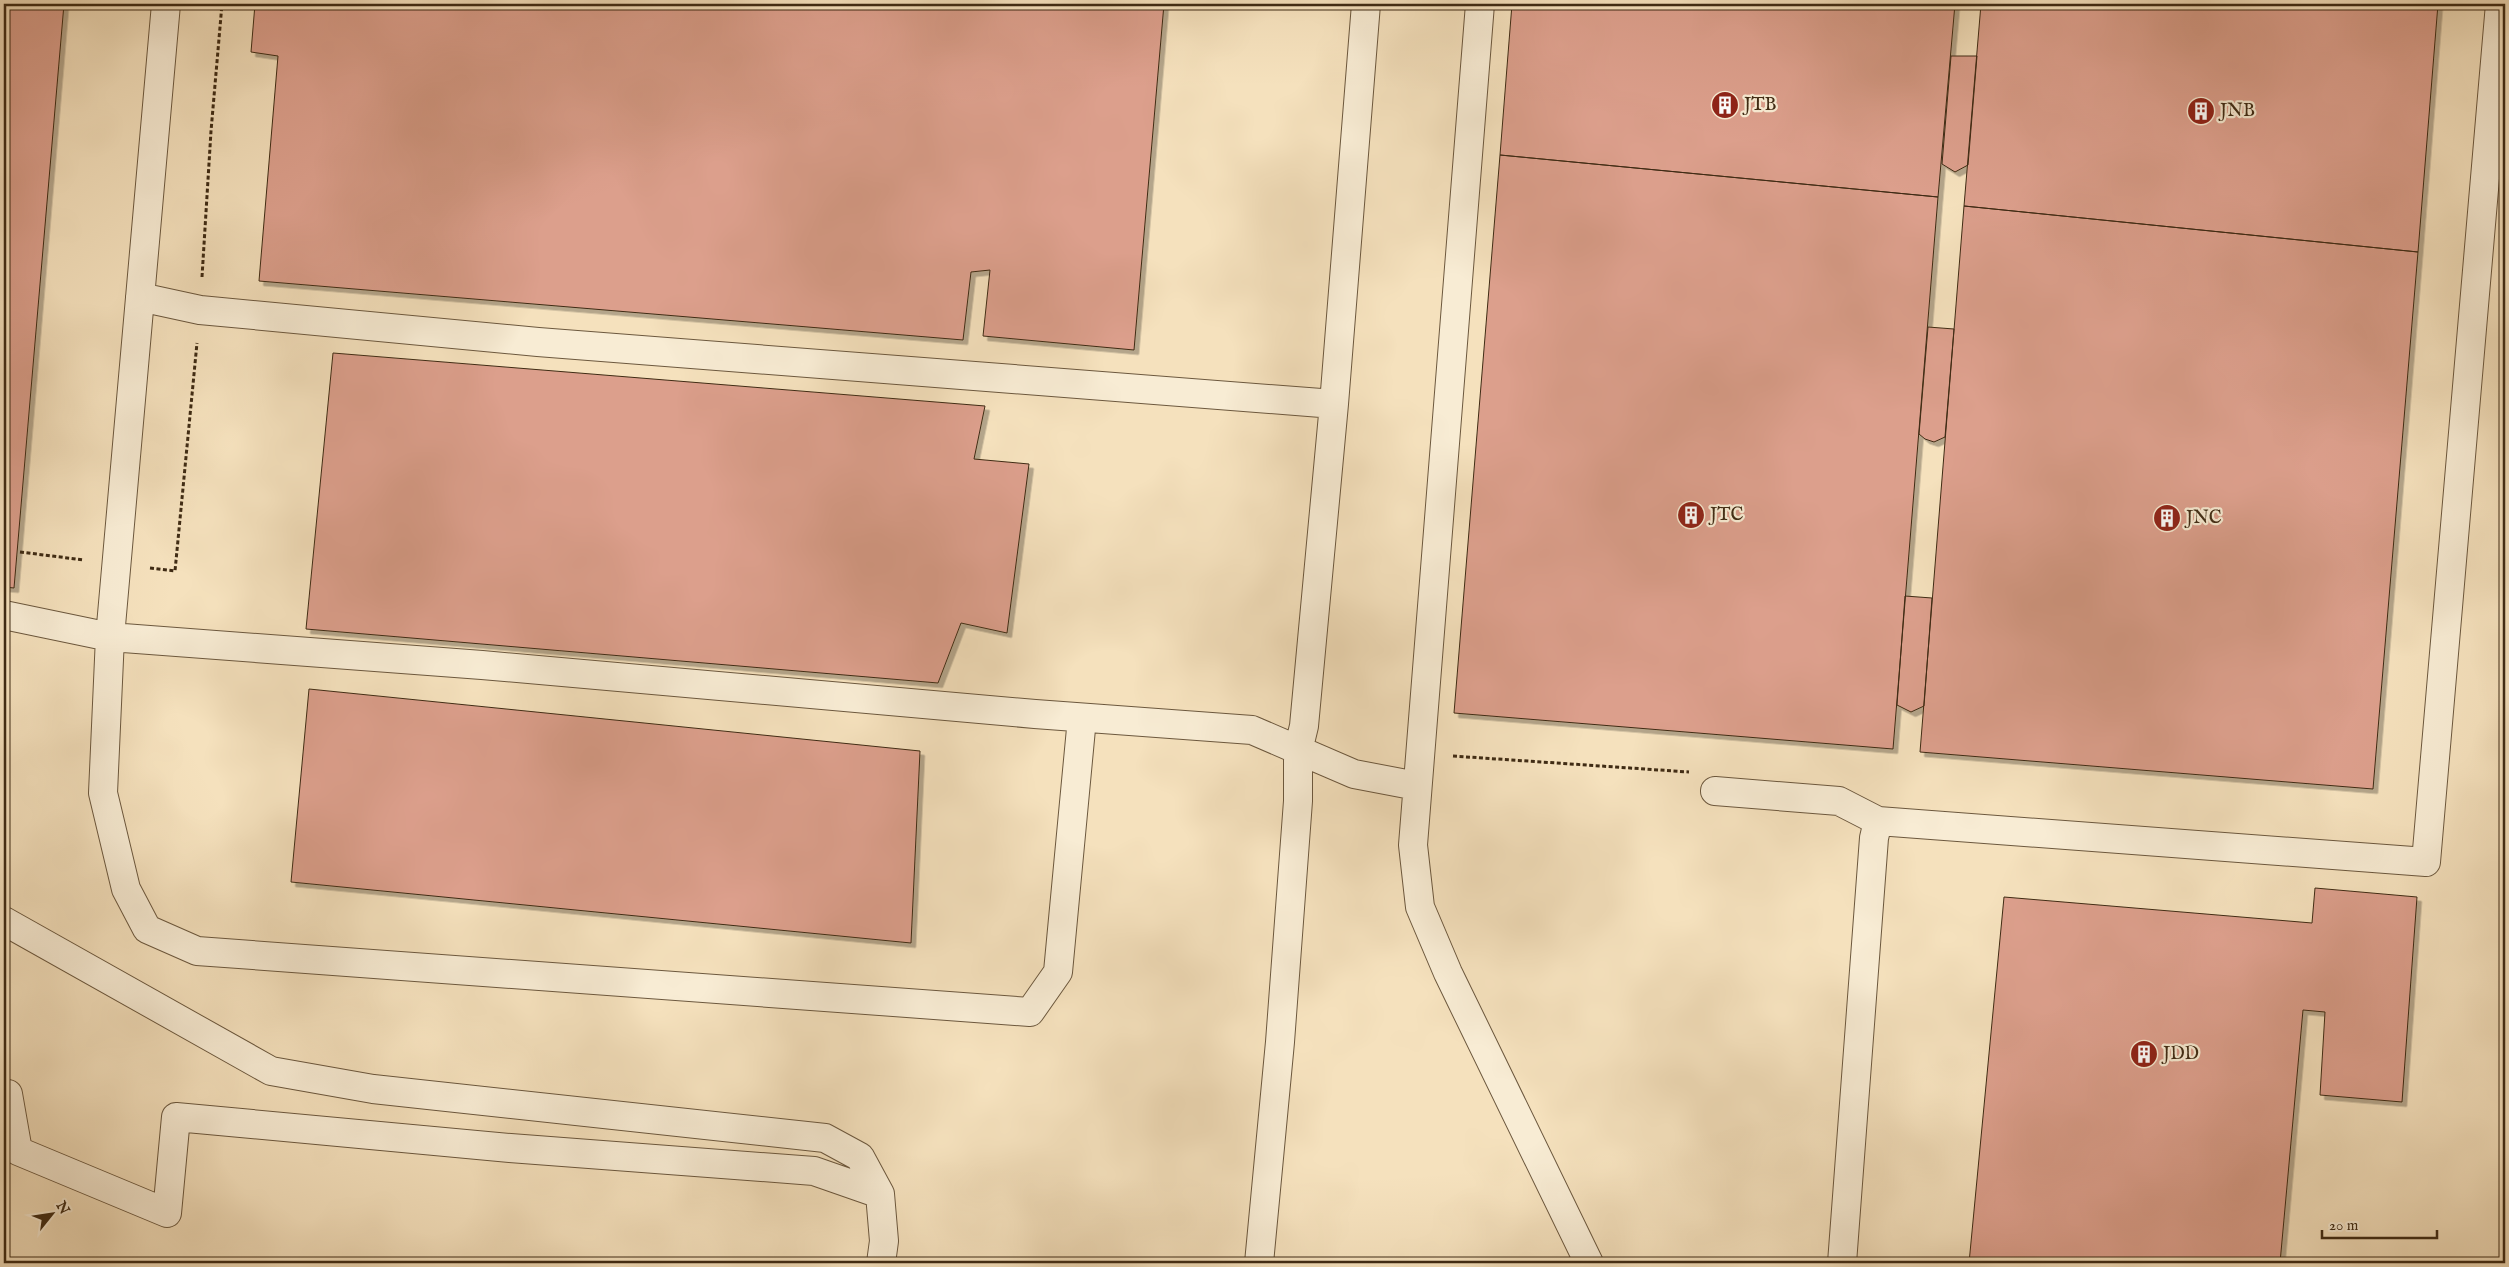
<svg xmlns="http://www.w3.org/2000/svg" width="2509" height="1267" font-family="'IM FELL English',serif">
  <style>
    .building { fill: #dc9f8c; stroke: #3f2b14; filter: url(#shadow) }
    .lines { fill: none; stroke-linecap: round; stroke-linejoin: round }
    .minor-casing { stroke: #6c583e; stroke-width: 30 }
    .path { stroke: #3f2b14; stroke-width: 3; stroke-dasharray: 4 2.5; stroke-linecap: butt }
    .minor { stroke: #f8ecd4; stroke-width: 28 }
    .labels { text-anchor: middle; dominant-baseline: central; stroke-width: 4.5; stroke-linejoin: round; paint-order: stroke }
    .poi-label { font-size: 18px; fill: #3f2b14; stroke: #f8ecd4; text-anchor: start }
  </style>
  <defs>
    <filter id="shadow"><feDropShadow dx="4.5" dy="4.5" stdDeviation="0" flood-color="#0004"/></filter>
  </defs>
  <rect width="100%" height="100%" fill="#f5e1bd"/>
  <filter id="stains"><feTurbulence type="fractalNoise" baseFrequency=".004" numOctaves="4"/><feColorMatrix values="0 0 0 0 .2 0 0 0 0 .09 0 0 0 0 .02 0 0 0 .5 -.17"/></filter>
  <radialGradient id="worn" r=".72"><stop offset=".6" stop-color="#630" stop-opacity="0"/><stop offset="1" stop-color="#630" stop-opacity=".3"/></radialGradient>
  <path class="building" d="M4 4H64L14 588 4 587Z
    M255 4H1164L1134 350 983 336 990 270 971 272 963 340 259 281 278 56 251 52Z
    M1512 4H1955L1938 197 1500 155Z
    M1981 4H2438L2418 252 1964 206Z
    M1951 56H1977L1968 165 1955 172 1942 164Z
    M1500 155 1938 197 1893 749 1454 713Z
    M1964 206 2418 252 2373 789 1920 752Z
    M1928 327 1954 329 1945 437 1934 442 1925 439 1919 434Z
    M333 353 985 406 974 459 1029 464 1007 633 961 623 938 683 306 629Z
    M1905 596 1932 598 1924 706 1911 712 1897 705Z
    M309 689 920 751 911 943 291 882Z
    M2315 888 2417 897 2402 1102 2320 1095 2325 1012 2303 1010 2280 1263H1969L2004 897 2312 923Z"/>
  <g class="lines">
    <g class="minor-casing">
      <path id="minor" d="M166 4 110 637 103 793 126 889 147 929 197 951 1030 1012 1058 972 1082 718
        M1480 4 1413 845 1420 907 1448 973 1589 1263
        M140 297 200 310 538 342 1334 404
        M4 615 110 637 482 665 1035 714 1252 730 1354 774 1417 786
        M1715 791 1839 801 1878 821
        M4 921 271 1071 373 1089 825 1138 860 1157 880 1194 884 1241 881 1263
        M4 1094H8L18 1151 167 1213 176 1117 510 1148 814 1171 880 1194
        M1259 1263 1280 1042 1298 801V751L1304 726 1334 404 1366 4
        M1842 1263 1874 838 1878 821 2426 862 2500 4"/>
    </g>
    <path class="path" d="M202 277 211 131 222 4
      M20 552 84 560
      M150 568 175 571 197 343
      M1453 756 1689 772"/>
    <use href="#minor" class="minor"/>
  </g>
  <defs>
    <g id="building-disc" transform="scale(1.4375)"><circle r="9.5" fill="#8f2418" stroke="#f8ecd4"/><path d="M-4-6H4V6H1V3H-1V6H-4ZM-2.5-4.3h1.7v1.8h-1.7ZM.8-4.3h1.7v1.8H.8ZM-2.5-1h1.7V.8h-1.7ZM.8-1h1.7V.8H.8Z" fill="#fff"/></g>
  </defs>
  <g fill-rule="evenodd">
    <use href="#building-disc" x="1725" y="105"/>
    <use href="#building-disc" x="2201" y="111"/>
    <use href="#building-disc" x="1691" y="515"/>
    <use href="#building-disc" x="2167" y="518"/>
    <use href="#building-disc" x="2144" y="1054"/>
  </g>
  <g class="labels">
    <g class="poi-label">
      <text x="1744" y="105">JTB</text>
      <text x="2220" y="111">JNB</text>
      <text x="1710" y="515">JTC</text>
      <text x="2186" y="518">JNC</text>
      <text x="2163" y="1054">JDD</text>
    </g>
  </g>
  <rect width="2509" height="1267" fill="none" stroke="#f5e1bd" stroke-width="20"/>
  <rect x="5" y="5" width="2499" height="1257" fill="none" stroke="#3f2b14" stroke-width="2.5"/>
  <rect x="10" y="10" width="2489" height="1247" fill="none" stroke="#3f2b14"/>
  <g transform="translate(52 1214) rotate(60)" stroke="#f8ecd4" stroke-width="4" paint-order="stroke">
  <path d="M0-4L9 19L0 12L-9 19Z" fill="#3f2b14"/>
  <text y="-8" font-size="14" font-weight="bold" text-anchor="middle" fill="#3f2b14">N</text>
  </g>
  <path d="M2322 1230v8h115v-8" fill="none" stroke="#3f2b14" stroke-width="2.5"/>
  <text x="2329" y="1230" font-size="15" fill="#3f2b14" stroke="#f8ecd4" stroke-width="4" paint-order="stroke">20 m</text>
  <rect width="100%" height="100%" filter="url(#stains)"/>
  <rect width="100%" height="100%" fill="url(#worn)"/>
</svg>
